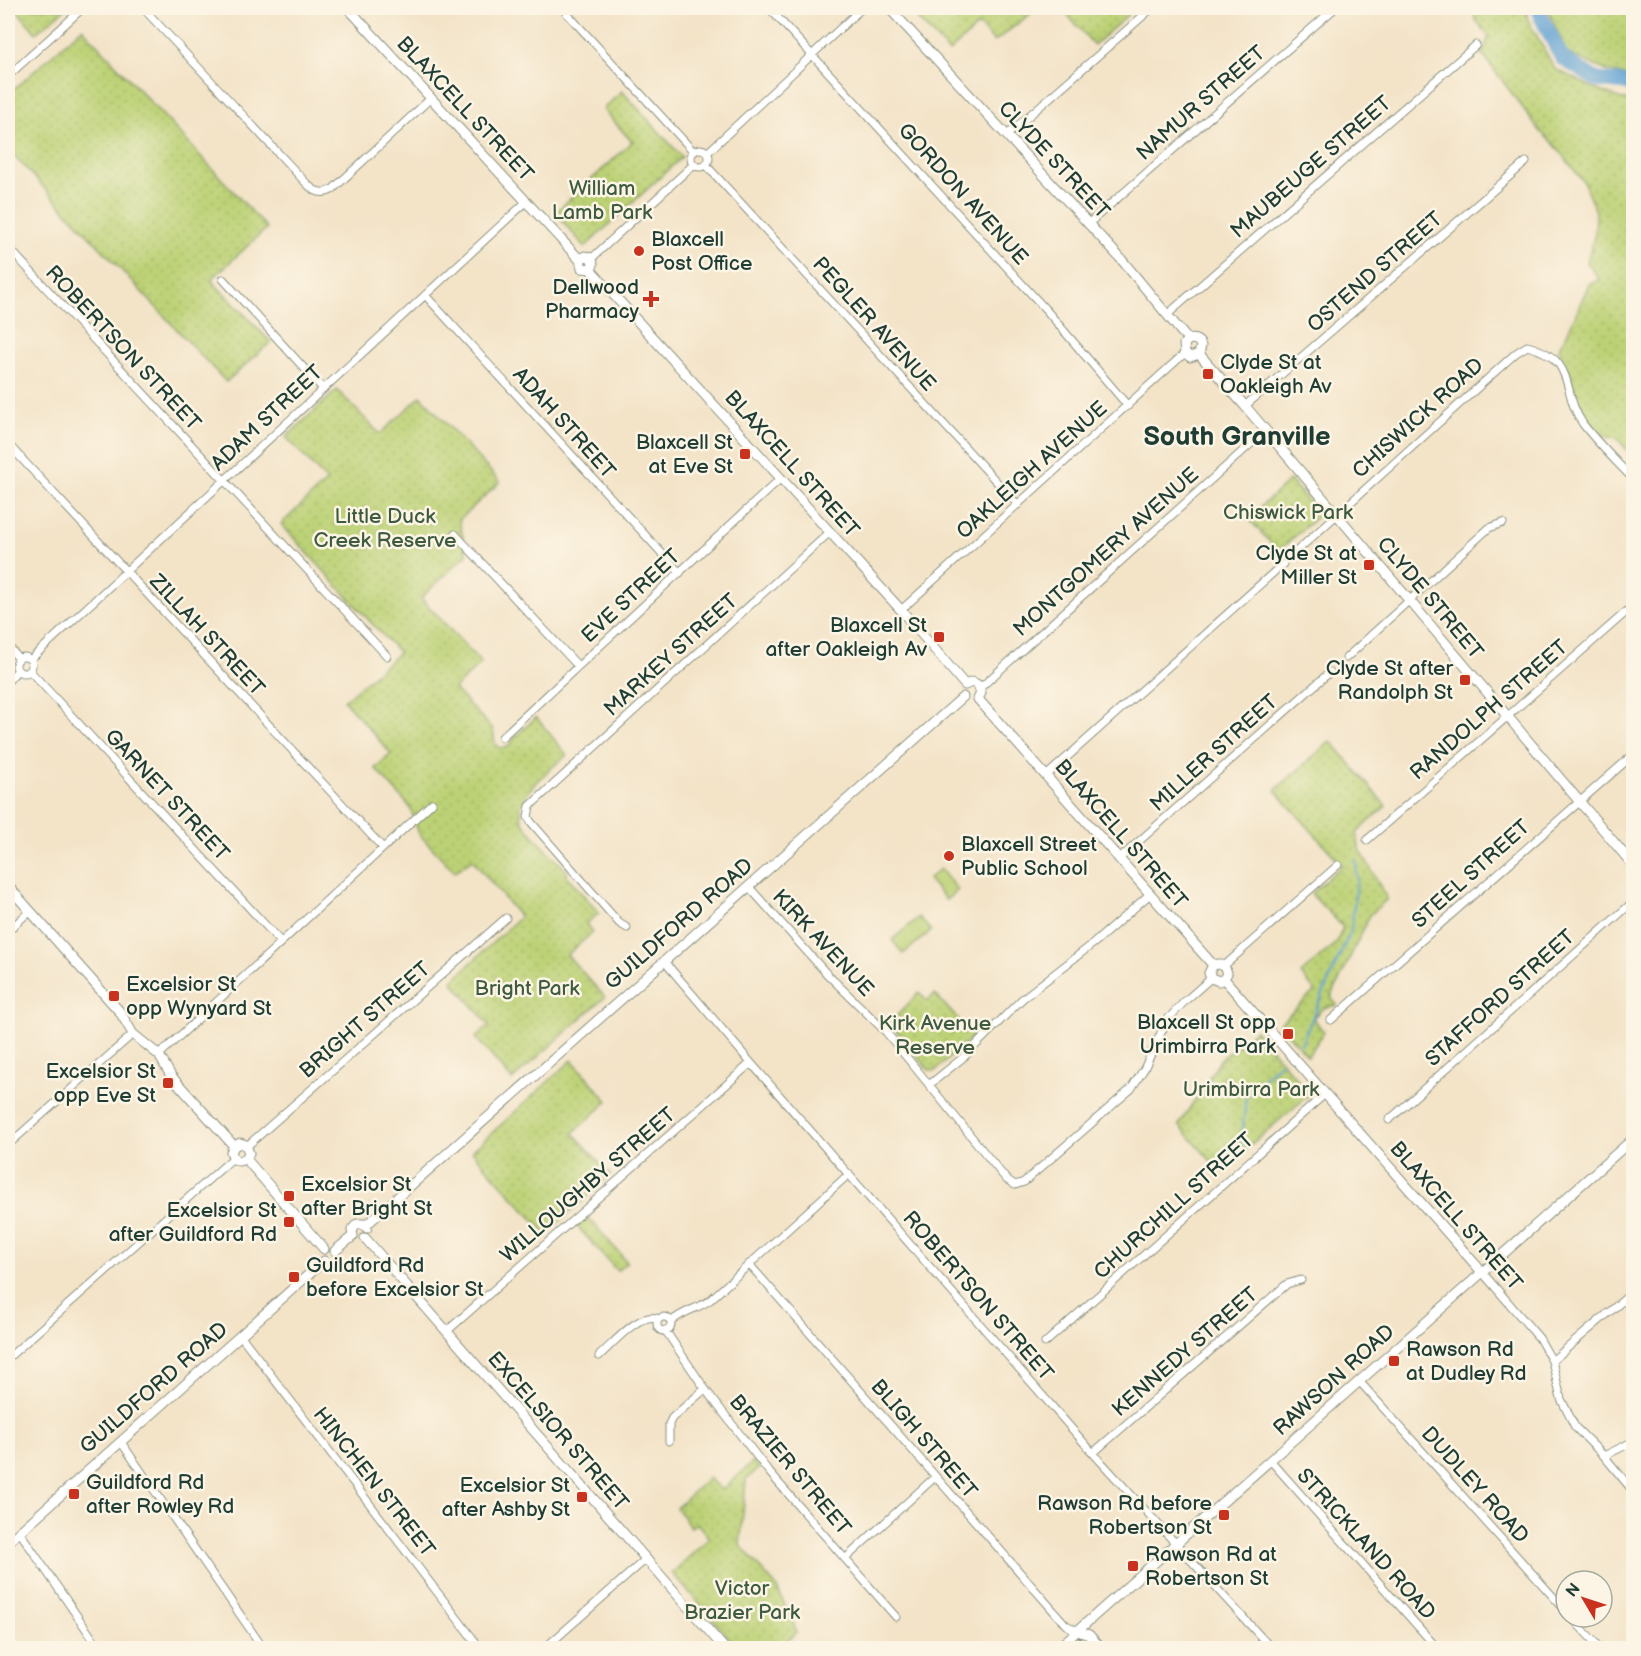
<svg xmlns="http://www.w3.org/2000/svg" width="1641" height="1656" font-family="'Balsamiq Sans',sans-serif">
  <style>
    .grass { fill: #bcd175; stroke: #6e8754; stroke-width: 1.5 }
    .park { fill: url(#park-dots); stroke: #6e8754; stroke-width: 1.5 }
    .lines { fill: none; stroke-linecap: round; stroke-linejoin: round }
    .stream { stroke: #61a1d3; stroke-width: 2 }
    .river { stroke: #61a1d3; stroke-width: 15 }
    .street-casing { stroke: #89907e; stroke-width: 9 }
    .secondary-casing { stroke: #89907e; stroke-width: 11 }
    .street { stroke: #fff; stroke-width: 7 }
    .secondary { stroke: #fff; stroke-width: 9 }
    .poi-dot { fill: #c8321e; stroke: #fcf5e5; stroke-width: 2 }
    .labels { text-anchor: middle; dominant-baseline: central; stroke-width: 5; stroke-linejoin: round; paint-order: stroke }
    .street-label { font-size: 21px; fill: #1f3d34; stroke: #fcf5e5 }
    .park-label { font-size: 21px; fill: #3e5b41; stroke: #fcf5e5 }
    .poi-label { font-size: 21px; fill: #1f3d34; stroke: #fcf5e5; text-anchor: end }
    .district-label { font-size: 27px; font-weight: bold; fill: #1f3d34; stroke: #fcf5e5 }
  </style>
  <defs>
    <pattern id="park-dots" width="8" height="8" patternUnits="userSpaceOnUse" patternTransform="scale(1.5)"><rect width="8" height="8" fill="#bcd175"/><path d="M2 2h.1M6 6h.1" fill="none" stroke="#a1b466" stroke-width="1.8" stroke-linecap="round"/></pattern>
  </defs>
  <rect width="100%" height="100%" fill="#fcf5e5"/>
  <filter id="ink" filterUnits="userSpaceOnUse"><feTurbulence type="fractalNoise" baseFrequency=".0167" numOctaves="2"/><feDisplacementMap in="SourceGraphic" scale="12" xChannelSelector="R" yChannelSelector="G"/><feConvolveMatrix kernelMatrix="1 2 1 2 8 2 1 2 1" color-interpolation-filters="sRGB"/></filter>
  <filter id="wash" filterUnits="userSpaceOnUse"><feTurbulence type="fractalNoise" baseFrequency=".008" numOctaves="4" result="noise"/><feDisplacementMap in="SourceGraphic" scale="24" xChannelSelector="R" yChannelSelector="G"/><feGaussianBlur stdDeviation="1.35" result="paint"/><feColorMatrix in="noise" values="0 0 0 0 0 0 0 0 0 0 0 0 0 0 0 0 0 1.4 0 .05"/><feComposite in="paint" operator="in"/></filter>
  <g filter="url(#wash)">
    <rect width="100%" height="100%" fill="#f3e3c7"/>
    <path class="grass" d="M940 869 958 890 946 900 928 879Z
      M919 917 931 931 903 954 892 940Z"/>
    <path class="park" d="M15 8H66L36 33Z
      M907 8H1038L994 42 979 25 949 52Z
      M1061 8H1126L1131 12 1094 45Z
      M1473 8H1527V18L1555 69 1602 92 1633 103V457L1617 438 1601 435 1590 422 1576 397 1570 372 1559 351 1560 345 1566 336 1589 284 1600 280 1587 262 1595 234 1596 212 1583 181 1554 144 1541 132 1482 54 1489 36 1475 19Z
      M1547 8H1633V78L1607 71 1567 53Z
      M82 28 267 228 211 280 271 342 226 382 8 149V95Z
      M622 91 682 157 585 247 555 213 632 142 603 109Z
      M337 390 380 434 421 396 500 482 459 520 467 554 421 598 481 663 454 689 493 729 495 744 500 748 508 747 515 737 536 717 567 755C551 769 513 795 522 820 526 831 558 861 568 872L566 875 599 913 586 924 593 932 567 955 605 997 512 1080 476 1038 489 1025 452 981 520 917 472 859 455 872 419 834 410 807 375 768 391 754 344 700 399 653 281 524 327 481 286 437Z
      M1290 480 1317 511 1318 516 1278 551 1248 518Z
      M1331 741 1386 806 1357 833 1359 847 1387 899 1370 915 1331 998 1337 1005 1323 1008 1313 1018 1324 1032 1308 1056 1279 1024 1315 991 1301 974 1337 942 1343 927 1311 894 1342 865 1275 790Z
      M919 992 927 1001 935 994 973 1036 935 1071 929 1070 890 1023Z
      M1255 1030 1310 1094 1220 1171 1179 1125 1220 1060Z
      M572 1060 608 1101 573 1133 611 1175 546 1234 472 1151Z
      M588 1217 627 1262 617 1271 577 1226Z
      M754 1461 759 1468 746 1480 740 1545 776 1586 797 1632 779 1648H738L672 1573 709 1538 697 1523 691 1527 676 1508 708 1478 722 1490Z"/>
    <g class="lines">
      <path class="stream" d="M1301 1044 1351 930 1357 882 1356 859
        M1209 1081 1217 1085 1250 1090
        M1244 1150 1241 1145 1246 1097 1250 1090 1280 1063"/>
      <path class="river" d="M1539 8 1540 15 1562 58 1597 80 1626 83 1634 87"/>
    </g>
  </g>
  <g filter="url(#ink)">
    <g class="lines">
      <g class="street-casing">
        <path id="street" d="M143 8 308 185C316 193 324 195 333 189L431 98
          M562 8 694 152
          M769 8 1047 311 1128 406
          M8 76 83 8
          M1007 135 1152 8
          M691 158a9 9 0 1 1 18 0a9 9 0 1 1-18 0Z
          M707 153 862 8
          M706 165 1018 505
          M1088 224 1335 8
          M8 247 387 656
          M592 258 694 164
          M223 279 323 389
          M425 295 680 573
          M1168 314 1476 45
          M1245 406 1526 162
          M8 444 383 848
          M455 534 578 666
          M1289 558 1516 353 1527 346C1578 359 1560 391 1583 424 1598 444 1617 462 1634 480
          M901 610 1185 353
          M8 646 19 659
          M16 665a8 8 0 1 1 16 0a8 8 0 1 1-16 0Z
          M1346 658 1489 528 1503 523
          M31 659 526 202
          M30 671 280 941
          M8 681 18 670
          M980 688 1254 441
          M502 737 781 478
          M1046 776 1283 564
          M1367 840 1634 605
          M1119 859 1330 672
          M749 887 827 974 886 1032 1006 1179 1015 1185 1024 1182 1131 1089 1144 1069 1167 1020 1185 1001 1211 978
          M627 928 619 923 531 822 528 817 530 806 830 532
          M8 931 30 911
          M664 961 751 1063 1093 1453 1271 1648
          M1224 966 1338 865
          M1331 1020 1634 754
          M159 1055 432 803
          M929 1085 965 1056 1022 999 1094 943 1150 894
          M1389 1120 1634 901
          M8 1145 133 1034
          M247 1146 506 918
          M749 1264 1066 1625 1078 1631
          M1482 1272 1539 1338 1552 1361 1561 1399 1575 1427 1604 1456 1634 1492
          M657 1324a7 7 0 1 1 14 0a7 7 0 1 1-14 0Z
          M671 1322C682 1311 698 1309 710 1300L849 1174
          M665 1330 705 1389 769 1472 896 1617
          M447 1331 751 1063
          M241 1336 480 1648
          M1045 1343 1325 1094
          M599 1356C613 1344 640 1310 659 1319
          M8 1358 233 1158
          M1552 1361 1634 1291
          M1359 1381 1566 1611
          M669 1441V1424L672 1418 705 1389
          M121 1442 263 1648
          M1093 1453 1287 1284 1301 1280
          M1604 1456 1634 1441
          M1271 1461 1437 1648
          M19 1531 99 1648
          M846 1558 935 1477
          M1571 1617 1600 1648
          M545 1648 646 1559"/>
      </g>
      <g class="secondary-casing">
        <path id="secondary" d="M348 8 580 260 582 268 590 269
          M889 8 1121 259 1188 340
          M580 260 585 256 592 258 593 265 590 269
          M590 269 901 610 965 685
          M1188 340 1184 344 1185 353 1190 357 1199 354
          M1188 340C1194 338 1199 340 1201 346L1199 354
          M1199 354 1245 406 1634 866
          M965 685 972 682 978 685 981 693 978 699
          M978 699 1213 965
          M8 886 120 1012 133 1034 159 1055 171 1076 234 1146
          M1213 965 1209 973 1211 978 1219 981 1224 979
          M1213 965 1219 964 1224 966 1227 973 1224 979
          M1224 979 1482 1272
          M234 1146 240 1143 246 1145 249 1153 246 1159
          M234 1146 231 1152 234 1159 239 1161 246 1159
          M246 1159 324 1249
          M365 1226 963 697
          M353 1236 352 1230 357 1224H363L367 1228
          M365 1238 724 1648
          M335 1251 353 1236
          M8 1542 324 1261
          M1078 1631 1089 1635 1101 1648
          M1058 1648 1634 1138"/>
      </g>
      <use href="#street" class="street"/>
      <use href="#secondary" class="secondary"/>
    </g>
  </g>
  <g class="poi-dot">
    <circle cx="639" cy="251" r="6"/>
    <path d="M648 290h6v6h6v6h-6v6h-6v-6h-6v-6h6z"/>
    <rect x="1202" y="368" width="12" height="12" rx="3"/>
    <rect x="739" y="448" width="12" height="12" rx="3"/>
    <rect x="1363" y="559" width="12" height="12" rx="3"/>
    <rect x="933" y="631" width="12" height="12" rx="3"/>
    <rect x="1459" y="674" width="12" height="12" rx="3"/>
    <circle cx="949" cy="856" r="6"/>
    <rect x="108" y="990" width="12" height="12" rx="3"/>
    <rect x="1282" y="1028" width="12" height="12" rx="3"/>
    <rect x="162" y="1077" width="12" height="12" rx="3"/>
    <rect x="283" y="1190" width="12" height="12" rx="3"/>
    <rect x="283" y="1216" width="12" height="12" rx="3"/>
    <rect x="288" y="1271" width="12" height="12" rx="3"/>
    <rect x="1388" y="1355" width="12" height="12" rx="3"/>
    <rect x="68" y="1488" width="12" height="12" rx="3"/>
    <rect x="576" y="1491" width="12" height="12" rx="3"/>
    <rect x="1218" y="1509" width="12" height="12" rx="3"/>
    <rect x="1127" y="1560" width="12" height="12" rx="3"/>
  </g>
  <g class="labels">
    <g class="street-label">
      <text transform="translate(1201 103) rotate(-41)">NAMUR STREET</text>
      <text transform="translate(465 109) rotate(47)">BLAXCELL STREET</text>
      <text transform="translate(1054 160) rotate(47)">CLYDE STREET</text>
      <text transform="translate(1311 167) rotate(-41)">MAUBEUGE STREET</text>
      <text transform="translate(963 194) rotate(48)">GORDON AVENUE</text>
      <text transform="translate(1375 272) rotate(-41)">OSTEND STREET</text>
      <text transform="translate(874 324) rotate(48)">PEGLER AVENUE</text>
      <text transform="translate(123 348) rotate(47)">ROBERTSON STREET</text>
      <text transform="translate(267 418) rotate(-43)">ADAM STREET</text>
      <text transform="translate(1418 418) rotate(-42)">CHISWICK ROAD</text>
      <text transform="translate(564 423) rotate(48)">ADAH STREET</text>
      <text transform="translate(792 464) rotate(48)">BLAXCELL STREET</text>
      <text transform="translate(1032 470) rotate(-42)">OAKLEIGH AVENUE</text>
      <text transform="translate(1106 552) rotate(-42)">MONTGOMERY AVENUE</text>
      <text transform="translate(631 596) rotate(-43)">EVE STREET</text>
      <text transform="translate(1430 598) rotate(50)">CLYDE STREET</text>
      <text transform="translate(207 635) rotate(47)">ZILLAH STREET</text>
      <text transform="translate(671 655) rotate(-42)">MARKEY STREET</text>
      <text transform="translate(1489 710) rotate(-41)">RANDOLPH STREET</text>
      <text transform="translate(1214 753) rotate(-42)">MILLER STREET</text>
      <text transform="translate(167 795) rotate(47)">GARNET STREET</text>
      <text transform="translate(1121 834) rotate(49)">BLAXCELL STREET</text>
      <text transform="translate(1471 874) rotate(-42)">STEEL STREET</text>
      <text transform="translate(679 924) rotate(-41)">GUILDFORD ROAD</text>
      <text transform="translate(823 943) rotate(47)">KIRK AVENUE</text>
      <text transform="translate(1500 998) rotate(-42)">STAFFORD STREET</text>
      <text transform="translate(365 1020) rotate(-41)">BRIGHT STREET</text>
      <text transform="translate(588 1185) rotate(-41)">WILLOUGHBY STREET</text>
      <text transform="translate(1174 1206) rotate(-42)">CHURCHILL STREET</text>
      <text transform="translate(1456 1216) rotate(49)">BLAXCELL STREET</text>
      <text transform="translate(978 1296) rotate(49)">ROBERTSON STREET</text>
      <text transform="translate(1185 1352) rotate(-41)">KENNEDY STREET</text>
      <text transform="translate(1334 1380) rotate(-42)">RAWSON ROAD</text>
      <text transform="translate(154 1388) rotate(-41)">GUILDFORD ROAD</text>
      <text transform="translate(558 1431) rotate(49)">EXCELSIOR STREET</text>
      <text transform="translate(924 1439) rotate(49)">BLIGH STREET</text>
      <text transform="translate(790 1465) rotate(50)">BRAZIER STREET</text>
      <text transform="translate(374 1482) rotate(52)">HINCHEN STREET</text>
      <text transform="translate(1475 1485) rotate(48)">DUDLEY ROAD</text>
      <text transform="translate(1366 1544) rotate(48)">STRICKLAND ROAD</text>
    </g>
    <g class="park-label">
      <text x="602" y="188">William<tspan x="602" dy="24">Lamb Park</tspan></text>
      <text x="1288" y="512">Chiswick Park</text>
      <text x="385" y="516">Little Duck<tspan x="385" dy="24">Creek Reserve</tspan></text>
      <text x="527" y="988">Bright Park</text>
      <text x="935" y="1023">Kirk Avenue<tspan x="935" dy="24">Reserve</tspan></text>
      <text x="1251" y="1089">Urimbirra Park</text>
      <text x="742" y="1588">Victor<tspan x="742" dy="24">Brazier Park</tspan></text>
    </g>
    <g class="poi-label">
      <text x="651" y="239" text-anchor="start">Blaxcell<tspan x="651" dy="24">Post Office</tspan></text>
      <text x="639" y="287">Dellwood<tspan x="639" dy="24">Pharmacy</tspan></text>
      <text x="1220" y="362" text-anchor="start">Clyde St at<tspan x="1220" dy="24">Oakleigh Av</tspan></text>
      <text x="733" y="442">Blaxcell St<tspan x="733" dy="24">at Eve St</tspan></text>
      <text x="1357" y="553">Clyde St at<tspan x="1357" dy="24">Miller St</tspan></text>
      <text x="927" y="625">Blaxcell St<tspan x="927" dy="24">after Oakleigh Av</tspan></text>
      <text x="1453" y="668">Clyde St after<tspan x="1453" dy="24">Randolph St</tspan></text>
      <text x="961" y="844" text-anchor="start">Blaxcell Street<tspan x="961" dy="24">Public School</tspan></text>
      <text x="126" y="984" text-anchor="start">Excelsior St<tspan x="126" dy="24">opp Wynyard St</tspan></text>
      <text x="1276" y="1022">Blaxcell St opp<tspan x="1276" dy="24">Urimbirra Park</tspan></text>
      <text x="156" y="1071">Excelsior St<tspan x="156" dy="24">opp Eve St</tspan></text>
      <text x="301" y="1184" text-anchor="start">Excelsior St<tspan x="301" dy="24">after Bright St</tspan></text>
      <text x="277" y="1210">Excelsior St<tspan x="277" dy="24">after Guildford Rd</tspan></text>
      <text x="306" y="1265" text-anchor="start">Guildford Rd<tspan x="306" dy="24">before Excelsior St</tspan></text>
      <text x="1406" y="1349" text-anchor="start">Rawson Rd<tspan x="1406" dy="24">at Dudley Rd</tspan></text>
      <text x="86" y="1482" text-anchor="start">Guildford Rd<tspan x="86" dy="24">after Rowley Rd</tspan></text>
      <text x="570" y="1485">Excelsior St<tspan x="570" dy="24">after Ashby St</tspan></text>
      <text x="1212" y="1503">Rawson Rd before<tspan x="1212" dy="24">Robertson St</tspan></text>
      <text x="1145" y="1554" text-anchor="start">Rawson Rd at<tspan x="1145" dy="24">Robertson St</tspan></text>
    </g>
    <g class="district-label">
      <text x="1237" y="437">South Granville</text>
    </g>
  </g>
  <rect width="1641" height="1656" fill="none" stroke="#fcf5e5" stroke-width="30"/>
  <g transform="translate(1584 1599) rotate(309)"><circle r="28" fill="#fcf5e5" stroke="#a4ab9e" stroke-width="1.5"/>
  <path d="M0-4.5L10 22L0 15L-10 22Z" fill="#c8321e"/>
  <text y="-9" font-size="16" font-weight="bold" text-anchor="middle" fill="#1f3d34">N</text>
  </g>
</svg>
